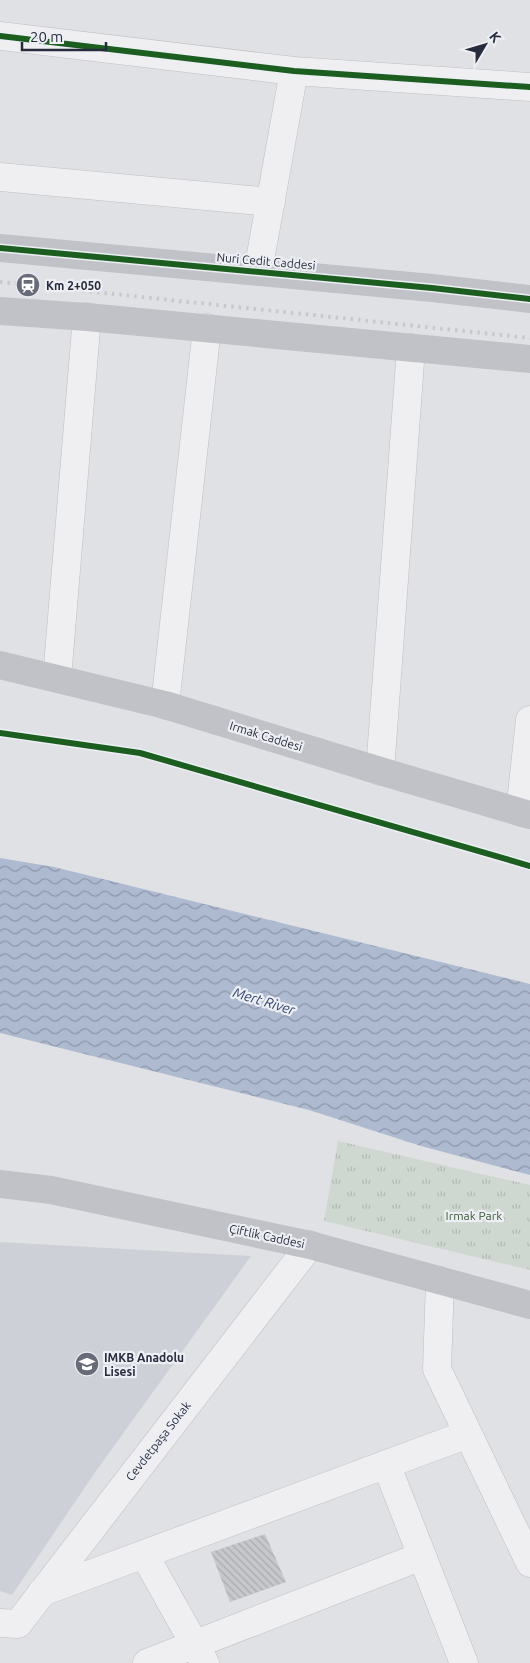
<svg xmlns="http://www.w3.org/2000/svg" width="530" height="1663" font-family="Ubuntu,sans-serif">
  <style>
    .built { fill: #ced0d8 }
    .grass { fill: url(#grass-tufts) }
    .water { fill: url(#water-waves) }
    .building { fill: url(#building-back-hatch) }
    .lines { fill: none; stroke-linecap: round; stroke-linejoin: round }
    .street-casing { stroke: #bebfc3; stroke-width: 29 }
    .street { stroke: #efeff1; stroke-width: 28 }
    .secondary { stroke: #c1c2c7; stroke-width: 28 }
    .rail { stroke: #c8c9cd; stroke-width: 4; stroke-dasharray: 2.5 5; stroke-linecap: butt }
    .cycleway-casing { stroke: #edeff5; stroke-width: 9 }
    .cycleway { stroke: #1b5e20; stroke-width: 6 }
    .labels { text-anchor: middle; dominant-baseline: central; stroke-width: 4.5; stroke-linejoin: round; paint-order: stroke }
    .street-label { font-size: 12px; fill: #272c3d; stroke: #edeff5 }
    .poi-label { font-size: 12px; font-weight: bold; fill: #272c3d; stroke: #edeff5; text-anchor: start }
    .park-label { font-size: 12px; fill: #375935; stroke: #edeff5 }
    .water-label { font-size: 14px; font-style: italic; fill: #324570; stroke: #edeff5 }
  </style>
  <defs>
    <pattern id="grass-tufts" width="24" height="20" patternUnits="userSpaceOnUse" patternTransform="scale(1.25)"><rect width="24" height="20" fill="#cfd8d0"/><path d="M3 7l-1-3M5 7V3M7 7l1-3M15 17l-1-3M17 17v-4M19 17l1-3" fill="none" stroke="#b2bab4"/></pattern>
    <pattern id="water-waves" width="16" height="10" patternUnits="userSpaceOnUse" patternTransform="scale(1.25)"><rect width="16" height="10" fill="#aebad0"/><path d="M0 5q4-4 8 0t8 0" fill="none" stroke="#8e97aa"/></pattern>
    <pattern id="building-back-hatch" width="6" height="6" patternUnits="userSpaceOnUse" patternTransform="scale(1.25)"><rect width="6" height="6" fill="#c6c8cc"/><path d="M-1 5l2 2M0 0l6 6M5-1l2 2" fill="none" stroke="#aaacb0"/></pattern>
  </defs>
  <rect width="100%" height="100%" fill="#e0e1e5"/>
  <path class="built" d="M0 1242 251 1256 96 1471 12 1595 0 1591Z"/>
  <path class="grass" d="M338 1141 530 1185V1270L324 1221Z"/>
  <path class="water" d="M0 858 54 867 530 984V1175L421 1146 309 1110 0 1033Z"/>
  <path class="building" d="M265 1534 286 1582 230 1602 211 1552Z"/>
  <g class="lines">
    <g class="street-casing">
      <path id="street" d="M0 36 294 71 530 87
        M0 177 271 202
        M258 271 294 71
        M57 678 87 317
        M165 705 207 328
        M380 771 411 348
        M520 812 530 720
        M440 1281 437 1369 530 1563
        M386 1464 464 1663
        M144 1554 205 1663
        M42 1592 468 1434
        M0 1623 18 1624 310 1245
        M147 1663 422 1556"/>
    </g>
    <use href="#street" class="street"/>
    <path class="secondary" d="M0 248 432 288 530 299
      M0 311 87 317 530 359
      M0 665 165 705 380 771 530 815
      M0 1184 51 1190 310 1245 530 1305"/>
    <path class="rail" d="M0 282 530 338"/>
    <g class="cycleway-casing">
      <path id="cycleway" d="M0 36 294 71 530 87
        M0 248 432 288 530 299
        M0 733 140 753 530 866"/>
    </g>
    <use href="#cycleway" class="cycleway"/>
  </g>
  <defs>
    <g id="station-disc" transform="scale(1.25)"><circle r="9.5" fill="#686b78" stroke="#edeff5"/><path d="M-3-6H3Q5-6 5-4V2Q5 4 3 4L4.5 6H3L1.5 4h-3L-3 6H-4.5L-3 4Q-5 4-5 2V-4Q-5-6-3-6ZM-3.5-4v3h7v-3ZM-3.5 1v1.5H-2V1ZM2 1v1.5H3.5V1Z" fill="#fff"/></g>
    <g id="school-disc" transform="scale(1.25)"><circle r="9.5" fill="#686b78" stroke="#edeff5"/><path d="M0-5L7-2L0 1L-7-2ZM-4 1L0 2.5L4 1V4Q0 6-4 4Z" fill="#fff"/></g>
  </defs>
  <g fill-rule="evenodd">
    <use href="#station-disc" x="28" y="285"/>
    <use href="#school-disc" x="87" y="1364"/>
  </g>
  <g class="labels">
    <g class="street-label">
      <text transform="translate(266 261) rotate(5)">Nuri Cedit Caddesi</text>
      <text transform="translate(266 736) rotate(17)">Irmak Caddesi</text>
      <text transform="translate(267 1236) rotate(12)">Çiftlik Caddesi</text>
      <text transform="translate(158 1441) rotate(-52)">Cevdetpaşa Sokak</text>
    </g>
    <g class="poi-label">
      <text x="46" y="285">Km 2+050</text>
      <text x="104" y="1357">IMKB Anadolu<tspan x="104" dy="14">Lisesi</tspan></text>
    </g>
    <g class="park-label">
      <text x="474" y="1215">Irmak Park</text>
    </g>
    <g class="water-label">
      <text transform="translate(264 1001) rotate(17)">Mert River</text>
    </g>
  </g>
  <g transform="translate(485 45) rotate(52)" stroke="#edeff5" stroke-width="4" paint-order="stroke">
  <path d="M0-4L9 19L0 12L-9 19Z" fill="#272c3d"/>
  <text y="-8" font-size="14" font-weight="bold" text-anchor="middle" fill="#272c3d">K</text>
  </g>
  <path d="M22 42v8h84v-8" fill="none" stroke="#272c3d" stroke-width="2.5"/>
  <text x="30" y="42" font-size="15" fill="#272c3d" stroke="#edeff5" stroke-width="4" paint-order="stroke">20 m</text>
</svg>
